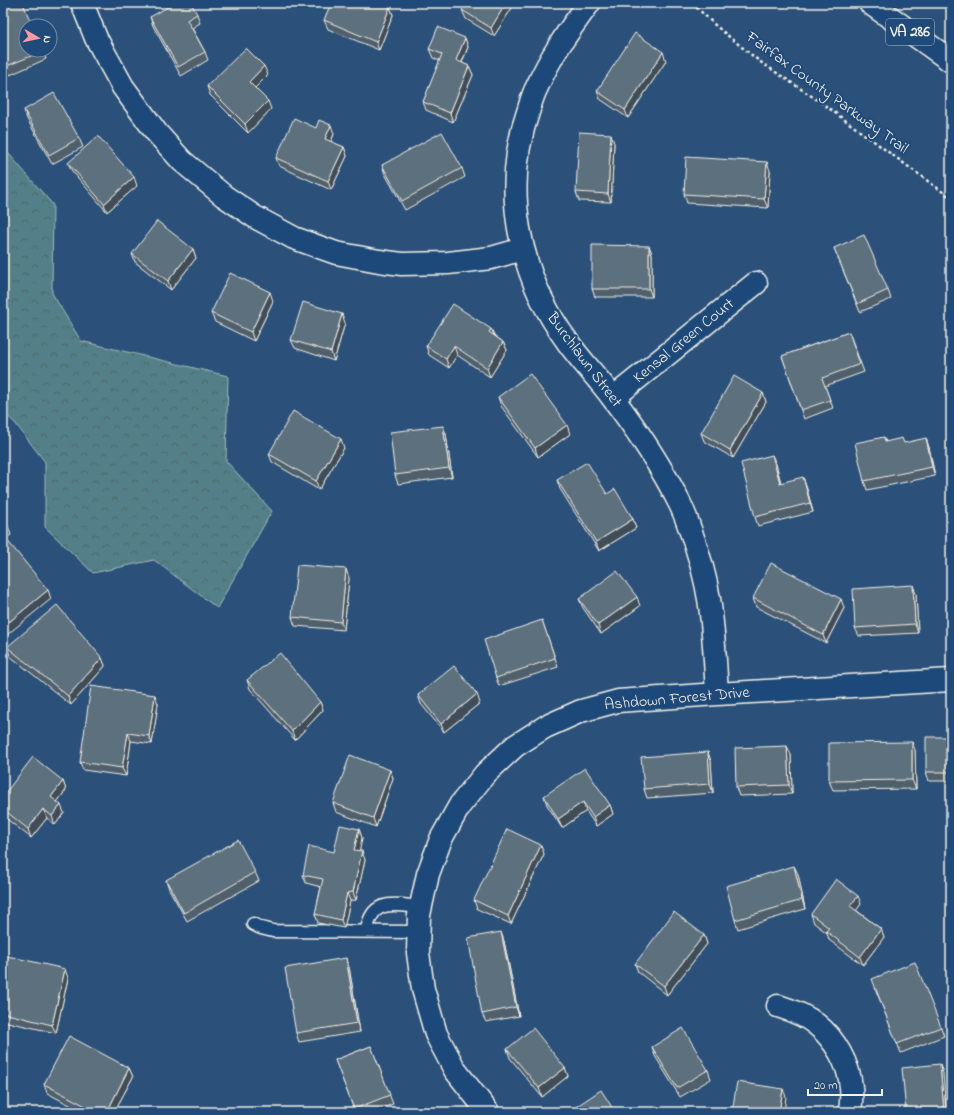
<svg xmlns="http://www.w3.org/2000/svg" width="954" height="1115" font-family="'Indie Flower',sans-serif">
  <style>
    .forest { fill: url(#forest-crowns); stroke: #a4b8b8 }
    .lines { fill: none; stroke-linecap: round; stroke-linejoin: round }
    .lane-casing { stroke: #f4f1e8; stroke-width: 15 }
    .street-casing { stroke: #f4f1e8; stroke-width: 25 }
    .highway-casing { stroke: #f4f1e8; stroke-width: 25 }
    .path { stroke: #f4f1e8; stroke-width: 2.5; stroke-dasharray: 3 3; stroke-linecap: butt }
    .lane { stroke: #1f4a7a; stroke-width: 12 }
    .street { stroke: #1f4a7a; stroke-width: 22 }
    .highway { stroke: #1f4a7a; stroke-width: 22 }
    .wall { fill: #505f6c; stroke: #f4f1e8 }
    .shaded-wall { fill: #414e58; stroke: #f4f1e8 }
    .building { fill: #5d6f7e; stroke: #f4f1e8 }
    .labels { text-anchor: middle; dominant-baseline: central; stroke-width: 4; stroke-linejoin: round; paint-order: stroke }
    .shield { fill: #1f4a7a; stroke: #b4bfc7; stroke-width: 1 }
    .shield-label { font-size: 15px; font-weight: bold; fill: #f4f1e8 }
    .street-label { font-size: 16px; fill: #f4f1e8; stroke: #1f4a7a }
  </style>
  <defs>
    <pattern id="forest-crowns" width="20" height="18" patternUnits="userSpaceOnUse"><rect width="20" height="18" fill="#538088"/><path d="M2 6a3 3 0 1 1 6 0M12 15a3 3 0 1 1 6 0" fill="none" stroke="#4e676a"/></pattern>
  </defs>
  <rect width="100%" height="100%" fill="#2b517b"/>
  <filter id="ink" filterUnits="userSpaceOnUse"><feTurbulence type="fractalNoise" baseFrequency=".025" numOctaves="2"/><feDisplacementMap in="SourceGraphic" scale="8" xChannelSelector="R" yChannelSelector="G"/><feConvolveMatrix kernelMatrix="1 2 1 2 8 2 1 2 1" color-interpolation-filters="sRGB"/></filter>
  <g filter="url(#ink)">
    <path class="forest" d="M3 147 53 205 52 293 81 341 228 376 226 461 272 511 217 608 154 560 93 573 45 527V462L15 423 3 412Z"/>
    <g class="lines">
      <g class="lane-casing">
        <path id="lane" d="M253 924 261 928 273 931 419 932
          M367 931C371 897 396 905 421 907"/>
      </g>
      <g class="street-casing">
        <path id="street" d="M82 3 96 38 123 87 156 132 182 161 224 196 255 217 294 238 336 253 379 261 402 264 448 263 491 258 523 249
          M589 3C569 30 550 57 537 87 533 94 531 102 529 109 501 188 518 274 567 341 581 361 598 378 612 397 638 431 661 466 680 504 684 512 687 520 690 529 698 551 705 575 709 599 714 630 715 662 717 694
          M613 398 756 283
          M778 1006C791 1010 805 1015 816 1024 835 1039 849 1064 851 1087 852 1095 851 1104 850 1112
          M488 1112 455 1070 436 1034 423 989 418 953 419 915 428 874 441 839 460 805 485 774 515 746 545 727 581 711 618 701 717 694 951 680"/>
      </g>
      <g class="highway-casing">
        <path id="highway" d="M870 3 951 61"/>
      </g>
      <path class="path" d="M692 3 716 26 759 61 819 101 951 198"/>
      <use href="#lane" class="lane"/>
      <use href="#street" class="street"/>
      <use href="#highway" class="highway"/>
    </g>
    <path class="wall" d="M515 3 494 36 466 19 462 10Z
      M3 6 43 50 46 59 10 75 3 58Z
      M390 7 393 15 379 50 328 29 324 20Z
      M197 14 200 23 192 28 205 52 208 60 181 76 153 26 150 17Z
      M465 38 468 47 462 63 469 66 473 75 453 122 426 110 423 102 440 61 433 58 429 49Z
      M666 61 628 118 600 99 597 91Z
      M268 75 255 88 271 109 248 133 210 95 207 86Z
      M24 110 79 138 83 147 52 164 27 119Z
      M316 128 334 134 331 142 344 147 347 156 331 190 279 166 276 158Z
      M614 143 611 202 579 201 576 192Z
      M68 163 137 186 107 212 72 171Z
      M382 165 462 168 465 177 405 210 385 174Z
      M770 171 768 208 687 203 684 194Z
      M649 246 652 254V297H595L592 289Z
      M834 248 888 290 891 299 860 312Z
      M193 249 196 258 171 290 135 262 132 254Z
      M273 301 254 341 215 322 211 313Z
      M345 323 334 361 295 348 291 340Z
      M491 329 494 335 503 342 507 350 490 377 457 355 449 368 429 355 426 346Z
      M849 332 864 372 825 386 833 408 804 419 782 356Z
      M763 393 766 402 733 458 704 441 701 433Z
      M498 397 570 434 538 457 501 406Z
      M446 434 452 477 398 484 395 475Z
      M884 437 886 442 904 443 929 447 935 476 867 490 864 481Z
      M344 448 319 490 272 462 269 454Z
      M776 464 781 483 806 486 813 512 758 526 755 517Z
      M557 480 607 494 633 519 636 528 599 551 560 489Z
      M3 518 8 526 11 535 3 540Z
      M349 578 344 630 295 626 292 617Z
      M916 594 918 633 859 636 855 628Z
      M753 598 844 608 826 643 756 607Z
      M579 599 640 606 601 634 583 608Z
      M542 620 558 667 499 686 496 678Z
      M7 647 102 658 105 666 71 705 10 656Z
      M247 680 320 702 323 710 295 740 250 689Z
      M418 695 480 703 444 732 421 704Z
      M158 704 152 744 131 741 126 776 83 770 80 762Z
      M951 737V781H929L926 772Z
      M915 750 916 789 833 790 829 781Z
      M791 755 792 794 739 796 736 787Z
      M711 761 713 793 647 798 644 789Z
      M390 770 393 778 376 827 336 812 333 803Z
      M63 781 66 790 57 802 64 813 55 825 47 818 31 838 3 816V796Z
      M544 796 610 805 613 814 596 826 586 811 562 828 547 805Z
      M359 829 362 838 359 851 365 860 356 900 350 901 344 928 318 923 315 914 321 887 306 883 303 875 334 852Z
      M544 854 511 924 477 909 474 900Z
      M255 872 259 881 187 921 169 889 166 880Z
      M798 874 805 909 738 929 735 920Z
      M861 904 856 910 881 929 884 937 863 965 829 940 827 933 814 923 811 914Z
      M704 935 707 944 667 995 638 972 635 964Z
      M504 941 519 1016 486 1022 482 1014Z
      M3 955 68 978 56 1033 3 1021Z
      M349 967 360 1032 299 1042 296 1033Z
      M875 988 941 1027 944 1036 901 1053Z
      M371 1046 393 1104 372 1112H355L335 1060Z
      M652 1047 708 1070 711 1079 680 1097 655 1056Z
      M507 1049 565 1068 568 1076 542 1097 510 1058Z
      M129 1068 133 1077 114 1112H83L47 1093 44 1084Z"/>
    <path class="shaded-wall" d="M506 3H515L494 36 491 28Z
      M390 7 393 15 379 50 376 42Z
      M465 38 468 47 459 69 456 60Z
      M663 52 666 61 628 118 625 110Z
      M264 66 268 75 253 90 249 82Z
      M469 66 473 75 453 122 450 113Z
      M268 101 271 109 248 133 245 124Z
      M331 125 334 134 328 148 325 139Z
      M611 134 614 143 611 202 608 194Z
      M344 147 347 156 331 190 328 181Z
      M767 162 770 171 768 208 764 199Z
      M134 177 137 186 107 212 104 204Z
      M649 246 652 254V297L649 289Z
      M193 249 196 258 171 290 168 281Z
      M270 292 273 301 254 341 251 332Z
      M342 314 345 323 334 361 331 352Z
      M491 329 495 337 489 332Z
      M503 342 507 350 490 377 487 368Z
      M454 346 457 355 449 368 446 359Z
      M763 393 766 402 733 458 730 450Z
      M567 425 570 434 538 457 535 448Z
      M443 426 446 434 452 477 449 468Z
      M926 438 929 447 935 476 932 467Z
      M341 439 344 448 319 490 316 481Z
      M772 455 776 464 783 492 780 483Z
      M803 477 806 486 813 512 810 503Z
      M633 519 636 528 599 551 596 542Z
      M346 569 349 578 344 630 341 622Z
      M913 585 916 594 918 633 915 624Z
      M48 590 51 599 3 638V627Z
      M637 597 640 606 601 634 598 625Z
      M841 599 844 608 826 643 823 635Z
      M102 658 105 666 71 705 68 696Z
      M477 694 480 703 444 732 441 724Z
      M155 695 158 704 152 744 149 736Z
      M320 702 323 710 295 740 292 731Z
      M128 733 131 741 126 776 122 768Z
      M912 742 915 750 916 789 912 780Z
      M787 746 791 755 792 794 789 785Z
      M708 752 711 761 713 793 710 784Z
      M390 770 393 778 376 827 373 818Z
      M63 781 66 790 54 806 51 797Z
      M583 802 586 811 562 828 558 819Z
      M61 805 64 813 55 825 52 816Z
      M610 805 613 814 596 826 593 817Z
      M43 809 47 818 31 838 28 829Z
      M359 829 362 838 358 859 354 850Z
      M541 845 544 854 511 924 508 916Z
      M362 851 365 860 356 900 353 892Z
      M794 866 798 874 805 909 802 900Z
      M347 893 350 901 344 928 341 920Z
      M858 896 861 904 853 915 850 906Z
      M881 929 884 937 863 965 860 957Z
      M501 932 504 941 519 1016 516 1007Z
      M704 935 707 944 667 995 664 986Z
      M346 958 349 967 360 1032 357 1023Z
      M65 969 68 978 56 1033 52 1025Z
      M940 1064 943 1073 946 1112H944Z
      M129 1068 133 1077 114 1112H107Z
      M565 1068 568 1076 542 1097 539 1088Z
      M783 1089 786 1097 784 1112H779Z"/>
    <path class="building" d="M9 3H23L32 26H26V50H43V51L7 66 3 57V6Z
      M175 3H191L197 14 187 20 205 52 178 67 150 17Z
      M331 3H381L390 7 376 42 324 20Z
      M467 3H506L491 28 462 10Z
      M438 27 465 38 456 60 469 66 450 113 423 102 442 54 429 49Z
      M635 33 663 52 625 110 597 91Z
      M246 48 264 66 249 82 268 101 245 124 207 86Z
      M54 93 79 138 49 155 24 110Z
      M294 118 316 128 319 120 331 125 325 139 344 147 328 181 276 158Z
      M442 132 462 168 402 201 382 165Z
      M579 132 611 134 608 194 576 192Z
      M98 136 134 177 104 204 68 163Z
      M686 157 767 162 764 199 684 194Z
      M157 221 193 249 168 281 132 254Z
      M864 235 888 290 857 304 834 248Z
      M592 245 649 246V289H592Z
      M230 273 270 292 251 332 211 313Z
      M303 302 342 314 331 352 291 340Z
      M453 304 491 329 489 332 503 342 487 368 454 346 446 359 426 346Z
      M849 332 860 364 822 378 830 400 801 410 782 356Z
      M530 374 567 425 535 448 498 397Z
      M734 376 763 393 730 450 701 433Z
      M293 411 341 439 316 481 269 454Z
      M443 426 449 468 395 475 390 432Z
      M884 437 885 442 902 438 904 443 926 438 932 467 864 481 855 443Z
      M772 455 780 483 803 477 810 503 755 517 741 463Z
      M587 462 607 494 615 489 633 519 596 542 557 480Z
      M3 518 8 526 3 530Z
      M6 539 48 590 3 627V542Z
      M771 563 841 599 823 635 753 598Z
      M297 565 346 569 341 622 292 617Z
      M617 571 637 597 598 625 579 599Z
      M913 585 915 624 855 628 853 589Z
      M57 605 102 658 68 696 7 647Z
      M542 620 555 658 496 678 484 640Z
      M280 653 320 702 292 731 247 680Z
      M454 666 477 694 441 724 418 695Z
      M91 686 155 695 149 736 128 733 122 768 80 762Z
      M926 737H951V772H926Z
      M912 742V780L829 781V743Z
      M787 746 789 785 736 787 735 748Z
      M708 752 710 784 644 789 641 757Z
      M350 755 390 770 373 818 333 803Z
      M33 757 63 781 51 797 61 805 52 816 43 809 28 829 3 809V796Z
      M585 768 610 805 593 817 583 802 558 819 544 796Z
      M340 825 359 829 354 850 362 851 353 892 347 893 341 920 315 914 323 879 303 875 309 846 334 852Z
      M507 829 541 845 508 916 474 900Z
      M238 840 255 872 184 913 166 880Z
      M794 866 802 900 735 920 726 886Z
      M836 879 858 896 850 906 881 929 860 957 826 931 829 928 811 914Z
      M674 912 704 935 664 986 635 964Z
      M501 932 516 1007 482 1014 468 938Z
      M3 955 65 969 52 1025 3 1013Z
      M346 958 357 1023 296 1033 285 968Z
      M915 962 941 1027 897 1044 872 979Z
      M533 1028 565 1068 539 1088 507 1049Z
      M683 1028 708 1070 677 1088 652 1047Z
      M69 1036 129 1068 107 1112H97L44 1084Z
      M371 1046 390 1095 354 1109 335 1060Z
      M940 1064 944 1112H906L902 1068Z
      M737 1082 783 1089 779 1112H732Z
      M601 1090 615 1112H568Z"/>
  </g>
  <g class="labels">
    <rect class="shield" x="886" y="19" width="48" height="26" rx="3"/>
    <g class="shield-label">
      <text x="910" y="32">VA 286</text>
    </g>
    <g class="street-label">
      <text transform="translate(827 93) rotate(36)">Fairfax County Parkway Trail</text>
      <text transform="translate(684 341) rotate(-39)">Kensal Green Court</text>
      <text transform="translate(584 360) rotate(53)">Burchlawn Street</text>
      <text transform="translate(677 699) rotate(-5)">Ashdown Forest Drive</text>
    </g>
  </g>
  <rect width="954" height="1115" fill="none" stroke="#1f4a7a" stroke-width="16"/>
  <rect x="8" y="8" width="938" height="1099" fill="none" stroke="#f4f1e8" stroke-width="1.5" filter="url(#ink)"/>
  <g transform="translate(38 38) rotate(99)"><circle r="19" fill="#1f4a7a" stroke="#748da6"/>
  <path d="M0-3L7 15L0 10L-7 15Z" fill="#ff9aa2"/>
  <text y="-6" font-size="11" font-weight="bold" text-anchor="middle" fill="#f4f1e8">N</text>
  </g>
  <path d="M808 1089v6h74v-6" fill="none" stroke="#f4f1e8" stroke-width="2"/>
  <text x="814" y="1089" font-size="12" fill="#f4f1e8" stroke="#1f4a7a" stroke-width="3" paint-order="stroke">20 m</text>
</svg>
